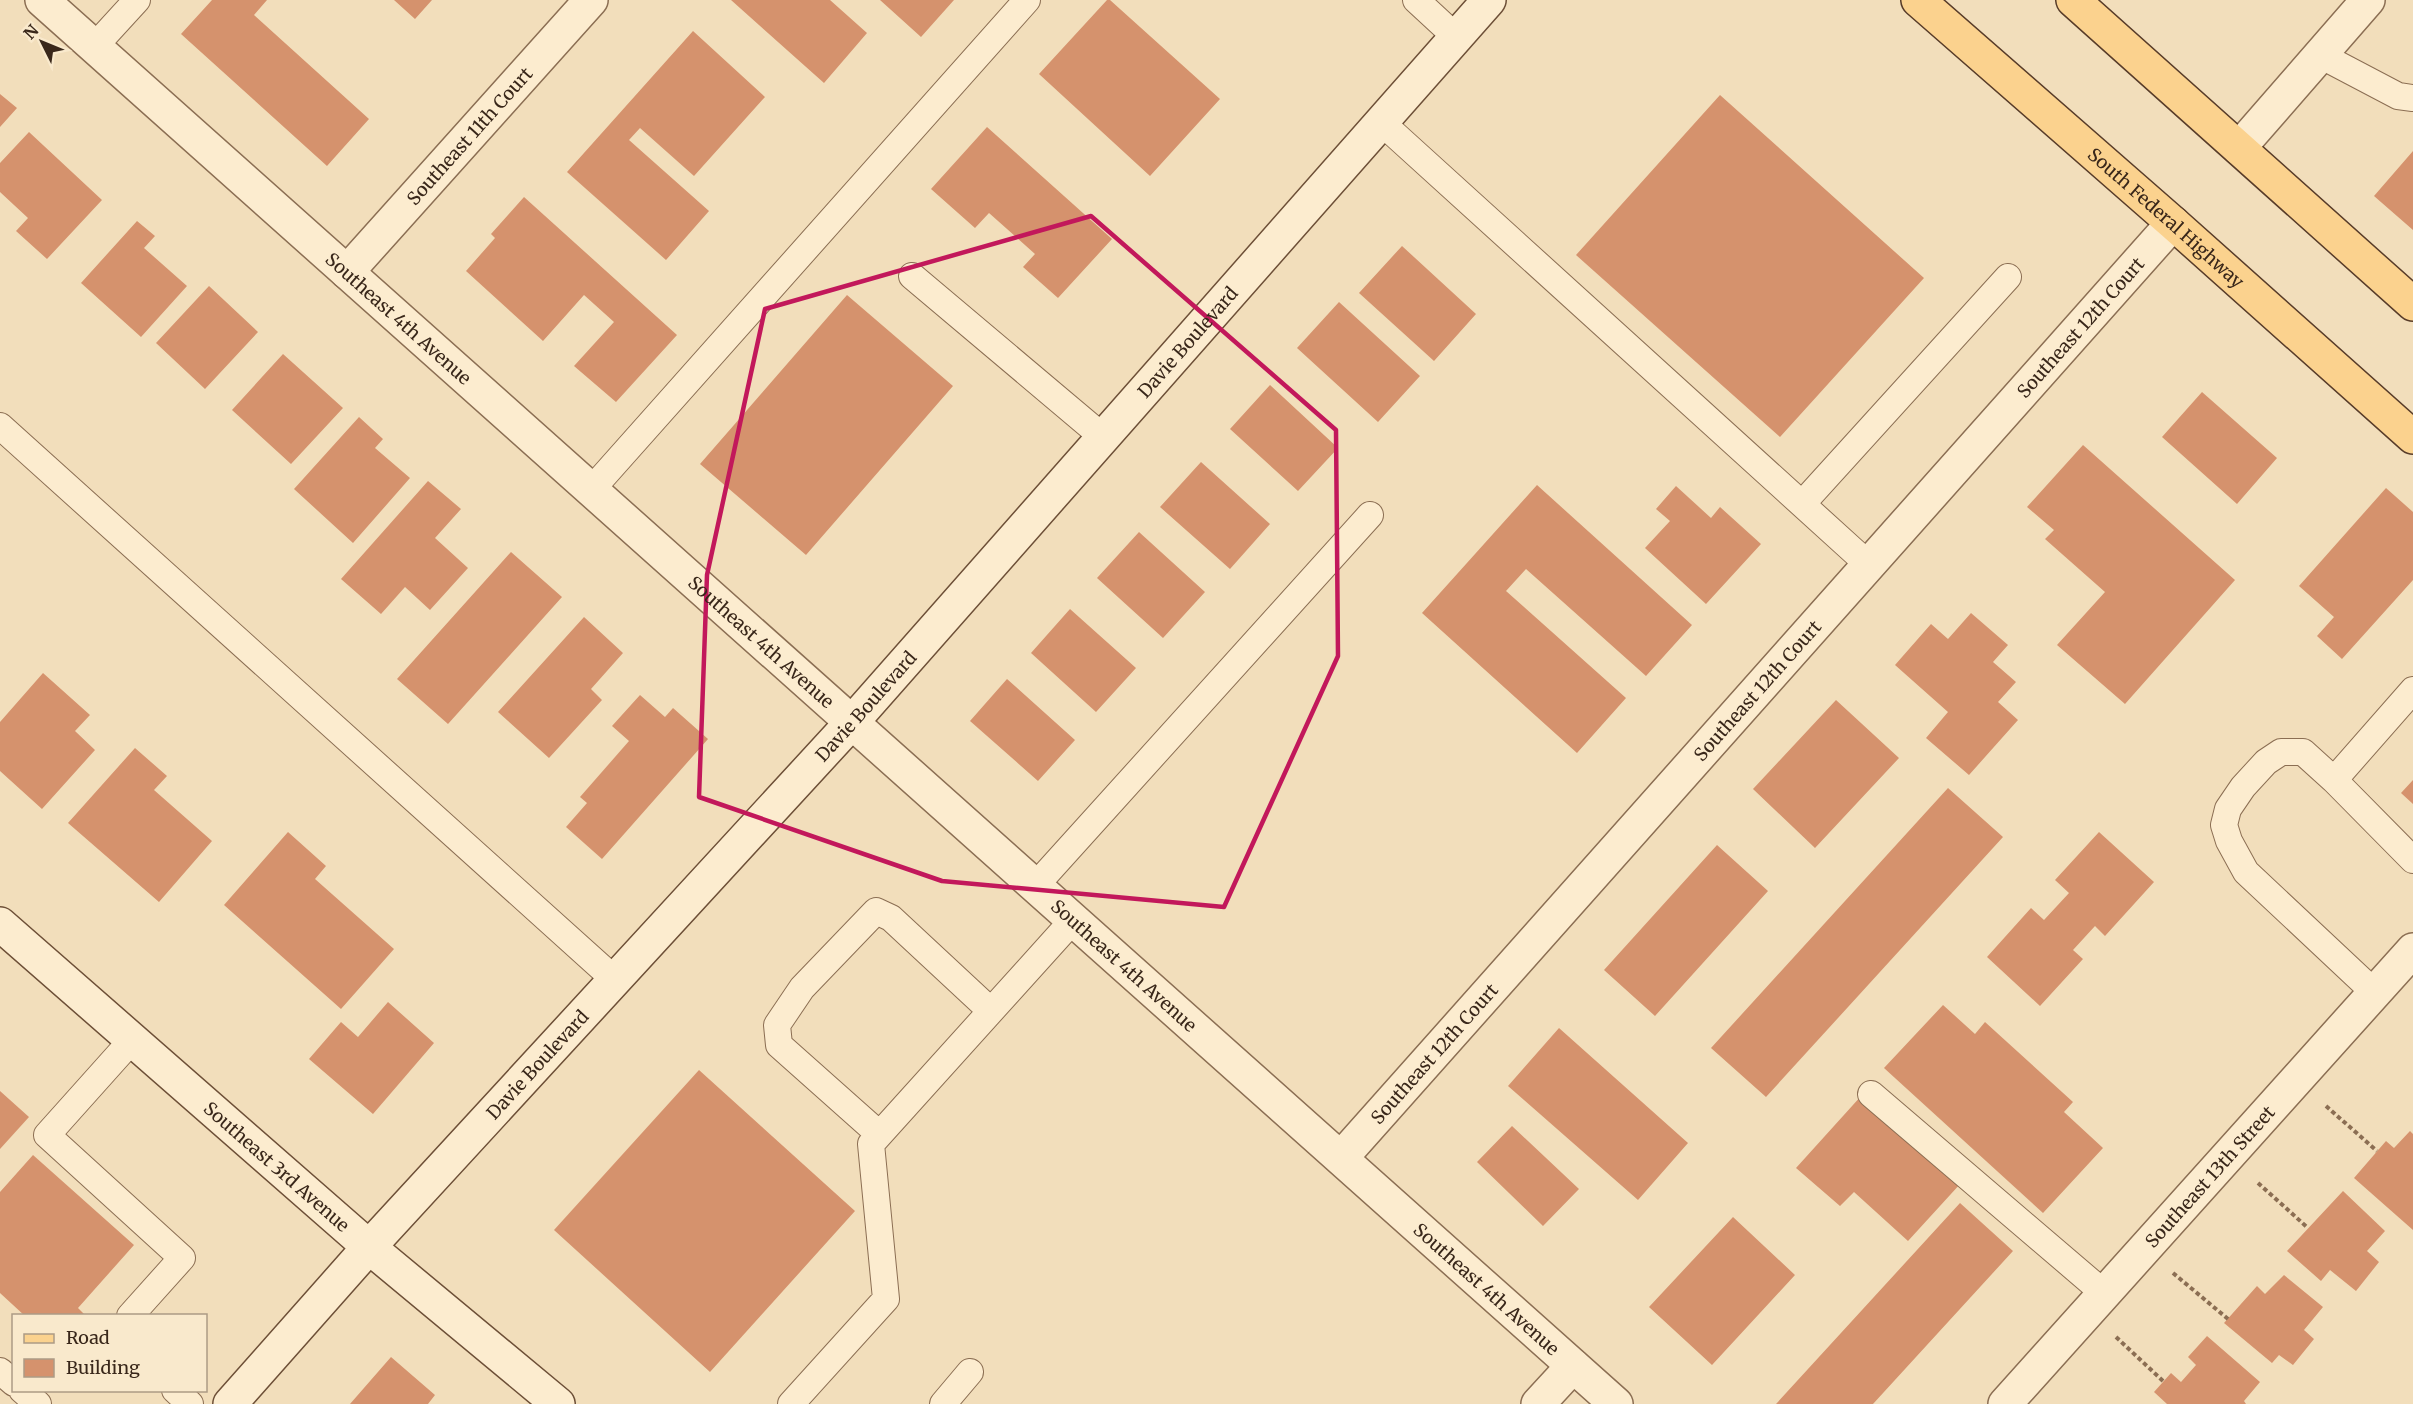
<svg xmlns="http://www.w3.org/2000/svg" width="2413" height="1404" font-family="Merriweather,serif">
  <style>
    .building { fill: #d5926d }
    .lines { fill: none; stroke-linecap: round; stroke-linejoin: round }
    .service-casing { stroke: #8b6e53; stroke-width: 28 }
    .minor-casing { stroke: #8b6e53; stroke-width: 36 }
    .secondary-casing { stroke: #6d4f37; stroke-width: 36 }
    .primary-casing { stroke: #583c29; stroke-width: 36 }
    .path { stroke: #8b6e53; stroke-width: 4; stroke-dasharray: 4.5 3; stroke-linecap: butt }
    .service { stroke: #fceccf; stroke-width: 26 }
    .minor { stroke: #fceccf; stroke-width: 33 }
    .secondary { stroke: #fceccf; stroke-width: 33 }
    .primary { stroke: #fbd28e; stroke-width: 33 }
    .marked { fill: none; stroke: #c2185b; stroke-width: 4.5; stroke-linejoin: round }
    .labels { text-anchor: middle; dominant-baseline: central; stroke-width: 6; stroke-linejoin: round; paint-order: stroke }
    .street-label { font-size: 18px; fill: #39271a; stroke: #f9e9cc }
  </style>
  <rect width="100%" height="100%" fill="#f2debb"/>
  <path class="building" d="M212 0H267L254 15 369 119 327 166 181 34Z
    M394 0H432L415 19Z
    M731 0H830L867 33 824 83Z
    M880 0H954L921 37Z
    M1107 0H1110L1220 99 1150 176 1039 74Z
    M693 31 765 97 694 176 640 128 629 140 709 211 666 260 567 172Z
    M0 94 17 108 0 127Z
    M1720 95 1924 278 1780 437 1576 255Z
    M987 127 1112 239 1058 298 1023 267 1035 254 989 213 975 228 931 189Z
    M29 132 102 200 47 259 16 231 28 218 0 192V163Z
    M2413 151V230L2374 196Z
    M524 197 677 335 616 402 574 366 614 322 584 295 543 341 466 271 495 238 491 234Z
    M137 221 155 236 144 248 187 286 141 337 81 283Z
    M1402 246 1476 314 1434 361 1359 293Z
    M209 286 258 332 205 389 156 343Z
    M847 295 953 386 806 555 700 464Z
    M1339 302 1420 376 1378 422 1297 348Z
    M283 354 343 408 291 464 232 410Z
    M1270 385 1338 448 1298 491 1230 429Z
    M2202 392 2277 458 2237 504 2162 437Z
    M359 417 383 439 375 448 410 478 353 543 294 489Z
    M2083 445 2235 580 2125 704 2057 645 2105 592 2045 539 2054 530 2027 507Z
    M1201 462 1270 524 1230 569 1160 507Z
    M428 481 461 509 435 538 468 568 430 610 405 587 381 614 341 579Z
    M1537 485 1692 625 1646 676 1526 569 1506 591 1626 698 1577 753 1422 613Z
    M1676 486 1711 518 1720 507 1761 544 1706 604 1645 548 1670 521 1656 509Z
    M2386 488 2413 512V580L2342 659 2317 636 2334 617 2299 586Z
    M1139 532 1205 592 1163 638 1097 578Z
    M511 552 562 597 448 724 397 679Z
    M1070 609 1136 668 1096 712 1031 653Z
    M1971 613 2008 645 1993 662 2016 682 1998 702 2018 720 1969 775 1926 738 1948 712 1895 665 1931 624 1948 639Z
    M584 617 623 653 591 689 602 700 549 758 498 712Z
    M43 673 90 715 75 731 95 750 42 809 0 771V722Z
    M1007 679 1075 740 1038 781 970 721Z
    M640 695 665 717 673 708 708 739 602 859 566 827 587 803 580 797 629 741 612 726Z
    M1836 700 1899 758 1815 848 1753 789Z
    M135 748 167 776 154 790 212 841 159 902 68 823Z
    M2413 780V804L2401 793Z
    M1948 788 2003 837 1766 1097 1711 1048Z
    M288 832 326 866 315 879 394 949 341 1009 224 905Z
    M2099 832 2154 882 2105 936 2095 926 2073 950 2083 959 2040 1006 1987 957 2031 908 2044 920 2069 893 2055 880Z
    M1717 845 1768 891 1655 1016 1604 970Z
    M388 1002 434 1043 373 1114 309 1059 341 1022 358 1037Z
    M1943 1005 1975 1034 1985 1022 2073 1102 2064 1112 2103 1148 2043 1213 1884 1068Z
    M1559 1028 1688 1143 1638 1200 1508 1086Z
    M699 1070 855 1211 710 1372 554 1230Z
    M0 1091 29 1117 0 1149Z
    M1862 1095 1961 1183 1908 1241 1854 1192 1840 1206 1796 1168Z
    M1512 1126 1579 1189 1543 1226 1477 1162Z
    M2410 1131 2413 1134V1230L2354 1178 2386 1141 2394 1148Z
    M33 1155 134 1245 78 1308 86 1316H25L0 1293V1192Z
    M2343 1191 2385 1231 2367 1251 2379 1262 2356 1291 2330 1270 2321 1281 2287 1251Z
    M1960 1203 2013 1251 1873 1404H1776Z
    M1733 1217 1795 1275 1712 1365 1649 1307Z
    M2284 1275 2323 1307 2304 1330 2314 1339 2293 1365 2279 1355 2272 1363 2224 1323 2257 1286 2265 1294Z
    M2207 1336 2260 1382 2244 1401 2246 1404H2167L2154 1392 2171 1373 2181 1382 2196 1365 2188 1357Z
    M391 1357 435 1395 428 1404H350Z"/>
  <g class="lines">
    <g class="service-casing">
      <path id="service" d="M1416 0 1456 37
        M94 47 137 0
        M2320 55 2398 96 2413 98
        M1381 122 1869 565
        M912 276 1103 437
        M0 426 614 979
        M592 489 1027 0
        M1802 504 2008 277
        M2334 780 2413 690
        M1036 885 1370 515
        M2375 993 2246 872 2229 841 2224 825 2228 809 2243 787 2266 762 2281 752H2303L2334 780 2413 860
        M1871 1094 2105 1294
        M879 1134 779 1045 777 1025 802 988 876 911 891 918 991 1011
        M130 1316 182 1258 47 1135 132 1040
        M0 1371 14 1383
        M22 1390 38 1404
        M175 1390 190 1404
        M791 1404 886 1299 871 1144 1074 919
        M943 1404 970 1372"/>
    </g>
    <g class="minor-casing">
      <g id="minor">
        <path id="s1" d="M42 0 1616 1404"/>
        <path d="M2239 148 2368 0"/>
        <path id="s2" d="M347 272 591 0"/>
        <path id="s3" d="M1341 1158 2173 223"/>
        <path d="M1538 1404 1573 1366"/>
        <path id="s4" d="M2005 1404 2413 950"/>
      </g>
    </g>
    <g class="secondary-casing">
      <g id="secondary">
        <path id="s5" d="M0 924 369 1247 558 1404"/>
        <path id="s6" d="M230 1404 369 1247 853 721 1489 0"/>
      </g>
    </g>
    <g class="primary-casing">
      <g id="primary">
        <path id="s7" d="M1918 0 2173 223 2413 437"/>
        <path d="M2073 0 2413 304"/>
      </g>
    </g>
    <path class="path" d="M2326 1106 2377 1151
      M2258 1183 2308 1228
      M2173 1273 2228 1319
      M2116 1337 2163 1381"/>
    <use href="#service" class="service"/>
    <use href="#minor" class="minor"/>
    <use href="#secondary" class="secondary"/>
    <use href="#primary" class="primary"/>
  </g>
  <path class="marked" d="M1091 216 1336 430 1338 656 1224 907 942 881 699 797 707 575 765 309Z"/>
  <g class="labels">
    <g class="street-label">
      <text stroke="none"><textPath href="#s2" startOffset="183">Southeast 11th Court</textPath></text>
      <text stroke="none"><textPath href="#s7" startOffset="330">South Federal Highway</textPath></text>
      <text stroke="none"><textPath href="#s1" startOffset="478">Southeast 4th Avenue</textPath></text>
      <text stroke="none"><textPath href="#s3" startOffset="1112">Southeast 12th Court</textPath></text>
      <text stroke="none"><textPath href="#s6" startOffset="1430">Davie Boulevard</textPath></text>
      <text stroke="none"><textPath href="#s1" startOffset="964">Southeast 4th Avenue</textPath></text>
      <text stroke="none"><textPath href="#s3" startOffset="626">Southeast 12th Court</textPath></text>
      <text stroke="none"><textPath href="#s6" startOffset="944">Davie Boulevard</textPath></text>
      <text stroke="none"><textPath href="#s1" startOffset="1450">Southeast 4th Avenue</textPath></text>
      <text stroke="none"><textPath href="#s3" startOffset="140">Southeast 12th Court</textPath></text>
      <text stroke="none"><textPath href="#s6" startOffset="458">Davie Boulevard</textPath></text>
      <text stroke="none"><textPath href="#s5" startOffset="368">Southeast 3rd Avenue</textPath></text>
      <text stroke="none"><textPath href="#s4" startOffset="306">Southeast 13th Street</textPath></text>
      <text stroke="none"><textPath href="#s1" startOffset="1936">Southeast 4th Avenue</textPath></text>
    </g>
  </g>
  <rect x="12" y="1314" width="195" height="78" fill="#f9e9cc" stroke="#ac9b85" stroke-width="1.5"/>
  <rect x="24" y="1334" width="30" height="9" fill="#fbd28e" stroke="#ac9b85" stroke-width="1.5"/>
  <text x="66" y="1344" font-size="18" fill="#39271a">Road</text>
  <rect x="24" y="1359" width="30" height="18" fill="#d5926d" stroke="#ac9b85" stroke-width="1.5"/>
  <text x="66" y="1374" font-size="18" fill="#39271a">Building</text>
  <g transform="translate(42 42) rotate(313)" stroke="#f9e9cc" stroke-width="4.5" paint-order="stroke">
  <path d="M0-4.5L10 22L0 15L-10 22Z" fill="#39271a"/>
  <text y="-9" font-size="16" font-weight="bold" text-anchor="middle" fill="#39271a">N</text>
  </g>
</svg>
